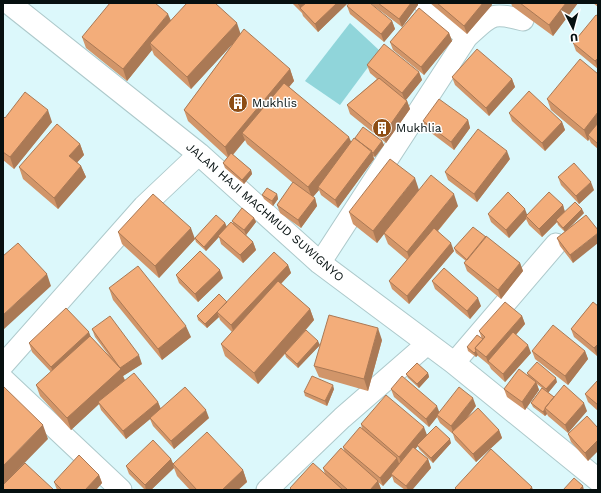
<svg xmlns="http://www.w3.org/2000/svg" width="601" height="493" font-family="'Work Sans',sans-serif">
  <style>
    .green { fill: #90d5da }
    .lines { fill: none; stroke-linecap: round; stroke-linejoin: round }
    .minor-casing { stroke: #adc9cb; stroke-width: 23 }
    .tertiary-casing { stroke: #adc9cb; stroke-width: 24 }
    .minor { stroke: #fff; stroke-width: 21 }
    .tertiary { stroke: #fff; stroke-width: 22 }
    .wall { fill: #d19569 }
    .shaded-wall { fill: #aa7955 }
    .building { fill: #f3ad7a; stroke: #aa7955 }
    .labels { text-anchor: middle; dominant-baseline: central; stroke-width: 3; stroke-linejoin: round; paint-order: stroke }
    .poi-label { font-size: 12px; fill: #061010; stroke: #fff; text-anchor: start }
    .street-label { font-size: 12px; fill: #061010; stroke: #fff }
  </style>
  <rect width="100%" height="100%" fill="#dcf8fb"/>
  <path class="green" d="M350 23 380 51 340 105 305 81Z"/>
  <g class="lines">
    <g class="minor-casing">
      <path id="minor" d="M467 37C491 16 490 11 523 20
        M320 263 467 37 424 3
        M454 363 556 244
        M3 365 144 206 199 154
        M3 379 121 490
        M267 490 342 418 427 344"/>
    </g>
    <g class="tertiary-casing">
      <path id="tertiary" d="M9 3 199 154 320 263 454 363 598 480"/>
    </g>
    <use href="#minor" class="minor"/>
    <use href="#tertiary" class="tertiary"/>
  </g>
  <path class="wall" d="M292 3H348L318 32 303 16 302 13Z
    M370 3H418V5L402 27Z
    M430 3H491L492 5 467 34Z
    M511 3H578L553 36 512 6Z
    M593 3H598V7Z
    M347 6 392 21 395 29 384 42 350 14Z
    M598 16V69L576 51 573 43Z
    M171 20 241 34 290 69 294 81 289 87 351 142 382 141 384 145 375 157 373 156 374 159 338 208 321 195 319 190 313 197 315 198 317 206 301 228 280 213 277 205 293 183 247 144 245 140 233 155 251 170 252 174 244 184 225 168 223 163 228 158 188 121 184 110 235 41 191 89 154 55 152 50 127 81 86 48 82 37Z
    M449 33 452 41 424 75 393 50 390 42Z
    M367 65 419 72 422 80 406 100 407 101 410 109 386 143 350 114 347 105 377 79 370 73Z
    M598 74V149L591 143 589 139 588 141 551 110 547 99Z
    M452 77 512 79 515 87 489 116 455 85Z
    M509 113 562 122 565 130 545 151 512 121Z
    M3 116 5 118 52 122 14 169 3 160Z
    M468 120 470 128 454 150 426 129 423 121Z
    M80 144 84 155 77 162 81 166 86 177 58 209 23 179 19 167Z
    M510 159 477 202 448 180 445 172Z
    M558 177 594 190 579 204 561 185Z
    M419 190 410 201 458 206 438 231 454 251 409 304 392 289 389 281 407 260 388 244 384 234 377 243 353 224 349 212Z
    M277 194 278 199 273 206 264 199 262 195Z
    M563 205 565 212 584 213 565 232 558 225 557 222 542 237 529 225 526 219 509 238 491 222 488 214H528Z
    M586 215 573 263 560 246 557 238Z
    M254 218 256 222 246 235 253 242 256 250 243 263 221 244 219 237 206 251 196 242 195 239 159 278 122 244 118 232 195 238 225 223 227 227 233 223 232 221Z
    M486 237 520 263 523 271 501 299 467 271 464 263 466 261 456 253 454 248Z
    M288 265 291 273 281 284 310 309 314 320 300 337 320 345 298 368 286 357 285 354 258 384 225 356 221 344 232 332 220 320 219 317 207 328 198 320 197 316 227 302Z
    M176 275 223 278 198 302 179 283Z
    M432 281 481 306 470 319 435 289Z
    M109 288 191 337 162 360 113 300Z
    M593 302 597 356 574 337 571 329Z
    M522 316 525 324 516 335 531 353 505 382 491 369 489 365 478 356V355L476 357 468 351 467 347 482 339 479 331Z
    M92 329 142 364 123 376 125 380 158 402 161 409 209 418 174 449 153 426 150 419 126 439 101 410 99 404 71 430 40 396 36 385 51 372 32 352 29 343 90 336 110 357 95 337Z
    M382 340 368 391 319 377 314 366Z
    M532 351H585L588 359 568 385 535 359Z
    M428 373 429 377 419 388 408 378 406 374Z
    M527 373 557 382 548 393 554 397 587 411 568 433 548 416 547 414 545 416 533 407 531 403 542 388 537 384 539 390 525 410 507 397 504 389 528 376Z
    M598 380V411L588 402 585 394Z
    M334 389 327 406 305 396 304 392Z
    M391 389 439 412 476 406 466 420 499 430 502 438 476 462 455 440 453 434 440 423 437 417 429 427 394 397Z
    M361 424 427 435 451 443 433 463 419 449 418 446 415 449 428 459 431 468 412 490H405L394 482 392 476 383 486 378 482 381 489 380 490H290V488L325 474 323 468 345 453 343 447 362 429Z
    M598 428 588 461 571 442 568 434Z
    M171 459 173 464 243 470 247 482 238 490H190L177 476 174 468 151 490H145L129 474 126 466Z
    M99 475 102 483 96 490H57L54 482Z"/>
  <path class="shaded-wall" d="M302 3H313L300 8 302 14 299 5Z
    M337 3H348L318 32 315 24Z
    M411 3H418V5L402 27 399 19Z
    M483 3H491L492 5 467 34 464 26Z
    M566 3H578L553 36 549 25Z
    M168 14 173 25 150 43 152 50 127 81 123 69Z
    M392 21 395 29 384 42 381 34Z
    M237 23 241 35 191 89 187 77Z
    M449 33 452 41 424 75 421 67Z
    M598 58V69L595 61Z
    M290 69 294 81 247 137 242 133 245 140 229 159 225 147Z
    M419 72 422 80 405 101 402 93Z
    M512 79 515 87 489 116 486 108Z
    M407 101 410 109 386 143 383 135Z
    M48 110 52 122 14 169 10 157Z
    M598 112V129L588 135 589 139 588 141 584 130Z
    M468 120 470 128 454 150 451 142Z
    M562 122 565 130 545 151 542 143Z
    M349 137 354 148 318 187 319 190 312 198 308 187Z
    M382 141 384 145 375 157 373 153Z
    M80 144 84 155 73 167 69 156Z
    M372 151 374 159 338 208 335 200Z
    M507 151 510 159 477 202 474 194Z
    M81 166 86 177 58 209 54 198Z
    M251 170 252 174 244 184 242 180Z
    M415 178 419 190 384 234V233V234L377 243 373 231Z
    M591 182 594 190 579 204 576 196Z
    M277 194 278 199 273 206 272 201Z
    M454 194 458 206 411 263 407 252Z
    M315 198 317 206 301 228 298 220Z
    M563 205 565 213 556 220 557 222 542 237 539 229Z
    M525 209 528 217 526 216V219L509 238 506 230Z
    M582 209 584 213 565 232 563 228Z
    M254 218 256 222 246 235 244 230Z
    M225 223 227 228 206 251 204 247Z
    M191 228 195 239 159 278 155 266Z
    M598 233V243L573 263 570 255Z
    M253 242 256 250 243 263 240 255Z
    M451 243 454 251 409 304 407 296Z
    M520 263 523 271 501 299 498 290Z
    M288 265 291 273 234 333 231 325Z
    M220 270 223 278 198 302 195 294Z
    M47 274 51 286 3 330V315Z
    M478 298 481 306 470 319 467 311Z
    M310 309 314 320 258 384 254 373Z
    M217 312 219 317 207 328 205 324Z
    M522 316 525 324 491 363 488 361 489 365 486 357Z
    M186 326 191 337 162 360 158 349Z
    M378 328 382 340 368 391 364 379Z
    M89 332 92 340 54 375 51 367Z
    M318 341 320 345 298 368 297 364Z
    M598 344V355L597 356 594 348Z
    M528 345 531 353 505 382 503 374Z
    M476 351 478 355 476 357 474 353Z
    M585 351 588 359 568 385 565 376Z
    M139 355 142 364 123 376 125 381 98 402 99 404 71 430 67 418 120 368Z
    M428 373 429 377 419 388 417 384Z
    M556 378 557 382 548 393 546 389Z
    M536 382 539 390 525 410 522 402Z
    M333 385 334 389 327 406 325 401Z
    M473 398 476 406 454 434 451 426Z
    M158 402 161 410 126 439 123 431Z
    M584 403 587 411 568 433 565 425Z
    M437 406 440 414 437 415V417L429 427 426 419Z
    M545 409 547 414 545 416 543 412Z
    M206 410 209 418 174 449 171 441Z
    M43 425 48 439 3 485V466Z
    M424 427 427 435 402 465 399 457Z
    M499 430 502 438 476 462 473 454Z
    M450 439 451 443 433 463 431 458Z
    M598 440V451L588 461 585 453Z
    M397 458 400 466 391 474 392 476 383 486 380 478Z
    M171 459 174 466 173 464 174 468 151 490H146L145 485Z
    M428 459 431 468 412 490H408L406 486Z
    M243 470 247 482 238 490H222Z
    M99 475 102 483 96 490H85Z
    M378 481 381 489 380 490H370Z
    M583 486 584 490H579Z
    M532 487 533 490H529Z"/>
  <path class="building" d="M110 3H155L168 14 123 69 82 37Z
    M187 3H215L237 23 187 77 150 43Z
    M297 3H302L299 5Z
    M306 3H337L315 24 300 8Z
    M349 3H370L392 21 381 34 347 6Z
    M378 3H411L399 19Z
    M437 3H483L464 26Z
    M520 3H566L549 25Z
    M419 8 449 33 421 67 390 42Z
    M596 15 598 16V58L595 61 573 43Z
    M244 29 290 69 225 147 184 110Z
    M384 44 419 72 402 93 367 65Z
    M477 49 512 79 486 108 452 77Z
    M580 59 598 74V112L584 130 547 99Z
    M379 78 407 101 383 135 347 105Z
    M284 83 349 137 308 187 242 133Z
    M529 91 562 122 542 143 509 113Z
    M25 92 48 110 10 157 3 152V116L5 118Z
    M439 99 468 120 451 142 423 121Z
    M598 123V144L588 135Z
    M57 124 80 144 69 156 81 166 54 198 19 167Z
    M363 127 382 141 373 153 355 138Z
    M478 129 507 151 474 194 445 172Z
    M354 138 372 151 335 200 318 187Z
    M231 153 251 170 242 180 223 163Z
    M390 159 415 178 373 231 349 212Z
    M574 163 591 182 576 196 558 177Z
    M431 175 454 194 407 252 384 233Z
    M293 182 315 198 298 220 277 205Z
    M267 188 277 194 272 201 262 195Z
    M508 192 525 209 506 230 488 214Z
    M549 192 563 205 539 229 526 216Z
    M153 194 191 228 155 266 118 232Z
    M575 202 582 209 563 228 556 220Z
    M242 208 254 218 244 230 232 221Z
    M216 215 225 223 204 247 195 238Z
    M586 215 598 230V233L570 255 557 238Z
    M231 222 253 242 240 255 218 236Z
    M473 227 486 237 467 260 454 248Z
    M434 228 451 243 407 296 389 281Z
    M486 236 520 263 498 290 464 263Z
    M18 243 47 274 3 315V256Z
    M200 251 220 270 195 294 176 275Z
    M274 252 288 265 231 325 217 312Z
    M138 266 186 326 158 349 109 288Z
    M444 268 478 298 467 311 432 281Z
    M278 281 310 309 254 373 221 344Z
    M219 294 227 302 205 324 197 316Z
    M505 302 522 316 486 357 475 348 485 337 479 331Z
    M593 302 598 306V344L594 348 571 329Z
    M66 308 89 332 51 367 29 343Z
    M329 315 378 328 364 379 314 366Z
    M110 316 139 355 120 368 92 329Z
    M553 325 585 351 565 376 532 351Z
    M306 330 318 341 297 364 285 353Z
    M513 332 528 345 503 374 488 361Z
    M477 335 483 339 475 348 476 351 474 353 467 347Z
    M90 336 121 369 67 418 36 385Z
    M537 362 556 378 546 389 527 373Z
    M417 363 428 373 417 384 406 374Z
    M519 369 536 382 522 402 504 389Z
    M134 373 158 402 123 431 98 402Z
    M312 376 333 385 325 401 304 392Z
    M402 376 437 406 426 419 391 389Z
    M598 380V405L585 394Z
    M564 385 584 403 565 425 545 408Z
    M3 386 43 425 3 466Z
    M185 387 206 410 171 441 150 418Z
    M459 387 473 398 451 426 437 415Z
    M542 388 554 397 545 408V409L543 412 531 403Z
    M386 395 424 427 399 457 361 424Z
    M478 408 499 430 473 454 452 432Z
    M587 416 598 428V440L585 453 568 434Z
    M436 426 450 439 431 458 417 445Z
    M360 427 397 458 380 478 343 447Z
    M207 432 243 470 222 490H197L173 464Z
    M153 440 171 459 145 485 126 466Z
    M413 447 428 459 406 486 391 474Z
    M341 448 378 481 370 490H348L323 468Z
    M491 449 532 487 529 490H457L455 488Z
    M79 455 99 475 85 490H62L54 482Z
    M25 463 54 490H3V485Z
    M313 463 343 490H292L290 488Z
    M574 478 583 486 579 490H563Z"/>
  <defs>
    <g id="building-disc" transform="scale(1)"><circle r="9.5" fill="#8d4d15" stroke="#fff"/><path d="M-4-6H4V6H1V3H-1V6H-4ZM-2.5-4.3h1.7v1.8h-1.7ZM.8-4.3h1.7v1.8H.8ZM-2.5-1h1.7V.8h-1.7ZM.8-1h1.7V.8H.8Z" fill="#fff"/></g>
  </defs>
  <g fill-rule="evenodd">
    <use href="#building-disc" x="238" y="103"/>
    <use href="#building-disc" x="382" y="128"/>
  </g>
  <g class="labels">
    <g class="poi-label">
      <text x="252" y="103">Mukhlis</text>
      <text x="396" y="128">Mukhlia</text>
    </g>
    <g class="street-label">
      <text transform="translate(265 212) rotate(41)">JALAN HAJI MACHMUD SUWIGNYO</text>
    </g>
  </g>
  <rect width="601" height="493" fill="none" stroke="#061010" stroke-width="8"/>
  <g transform="translate(573 28) rotate(174)" stroke="#ffffff" stroke-width="3" paint-order="stroke">
  <path d="M0-3L7 15L0 10L-7 15Z" fill="#061010"/>
  <text y="-6" font-size="11" font-weight="bold" text-anchor="middle" fill="#061010">U</text>
  </g>
</svg>
